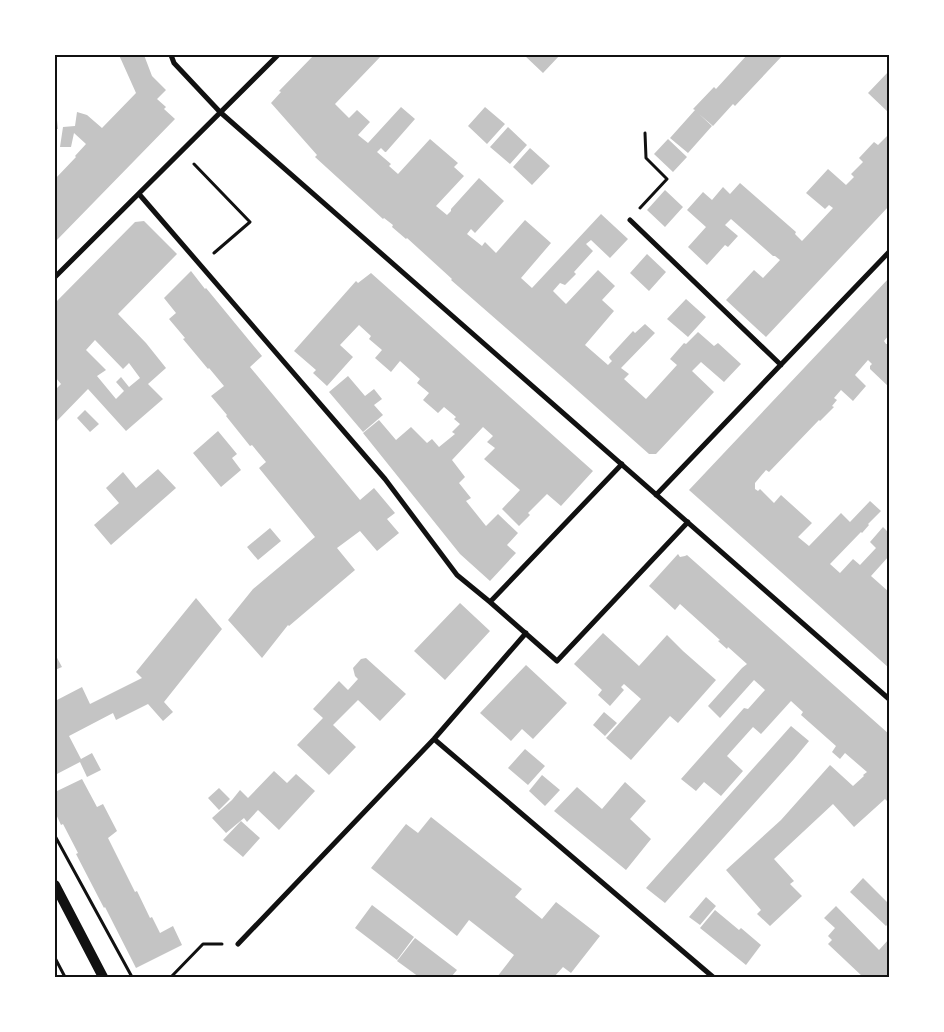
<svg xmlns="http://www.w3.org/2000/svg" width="944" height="1032" font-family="'Sofia Sans Condensed',sans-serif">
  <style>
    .building { fill: #c4c4c4; fill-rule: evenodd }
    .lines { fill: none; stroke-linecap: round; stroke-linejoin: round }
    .path { stroke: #111; stroke-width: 3 }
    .minor { stroke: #111; stroke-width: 5 }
    .secondary { stroke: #111; stroke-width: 10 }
    .neatline { fill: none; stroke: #111; stroke-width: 2 }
  </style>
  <rect width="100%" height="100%" fill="#fff"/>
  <path class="building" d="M119 55H144L152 76 166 90 157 99 166 107 164 109 175 119 55 242V179L76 157 75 156 86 144 74 133 71 147H60L63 127 75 126 77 112 87 115 102 128 136 93Z
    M314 55H382L335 104 349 118 357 110 370 122 358 135 368 143 401 107 415 119 386 152H385L381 148 377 152 391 164 389 166 398 174 430 139 458 163 454 167 464 176 436 206 447 215 451 211V209L479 178 504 201 475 233 471 229 467 234 482 246 485 242 496 253 525 220 551 243 521 278 532 288 601 214 628 239 610 258 591 240 586 244 593 251 574 272 576 274 565 285 560 283 553 291 566 304 598 270 615 286 602 300 614 311 585 345 608 365 612 361 610 359 609 357 633 331 635 333 645 324 655 333 621 368 629 374 624 379 646 399 677 365 670 359 684 343 686 344 698 332 714 346 718 343 741 364 724 382 701 362 692 371 714 392 656 454H649L568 382 451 280 452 279 407 238 406 239 392 227 393 225 384 218 383 219 315 157 317 155 271 103 281 92 279 91Z
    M524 55H560L543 73Z
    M747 55H783L735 106 733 104 713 126 699 114 712 126 688 153 670 138 695 110 693 109 714 87 716 89Z
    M889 71V113L868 93Z
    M485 107 505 124 487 144 468 126Z
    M55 111H56L58 129H55Z
    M508 127 527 145 510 164 490 147Z
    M889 134V206L766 337 726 300 754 270 763 278 780 260 775 256H773L731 219 725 225 738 236 728 247 725 245 707 265 688 247 706 227 687 210 703 192 712 200 723 187 730 194 740 183 796 232 795 234 802 241 833 208 829 205 825 209 806 193 828 169 846 185 854 177 851 174 863 162 859 158 874 142 878 145Z
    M668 139 687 157 673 172 654 154Z
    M530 148 550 166 532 185 513 167Z
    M665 190 683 207 665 227 647 210Z
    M144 221 177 254 118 314 146 343 166 368 148 384 163 399 126 431 88 389 55 423V390L61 384 55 377V303L135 222ZM95 340 123 369 129 363 140 378 129 387 121 377 116 382 124 391 116 399 97 376 106 370 86 350Z
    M647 254 666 272 649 291 630 273Z
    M191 271 205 289 206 288 262 356 250 367 360 500 374 488 395 513 387 519 399 533 377 551 360 531 337 548 355 570 289 626 288 625 262 658 228 620 253 589 315 537 259 468 266 462 252 445 250 446 226 416 227 415 211 396 224 386 209 368 208 369 183 339 185 338 169 319 176 313 164 298Z
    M371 273 593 471 561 506 547 494 528 513 530 515 519 526 502 509 520 490 484 459 495 448 487 442 493 436 483 427 452 460 465 477 459 483 471 498 466 501 486 526 498 514 518 533 507 545 516 553 490 581 460 554 363 433 379 420 396 440 411 427 427 443 432 439 439 447 455 434 452 432 460 424 454 419 456 417 444 407 438 413 423 400 429 393 417 383 420 379 400 361 391 372 375 358 382 350 369 339 371 336 359 325 340 345 353 357 327 386 313 373 316 370 294 351 356 281 358 283Z
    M889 278V335L884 341 886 344H889V387L870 369V366L872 364 868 360 855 375 866 386 853 401 841 390 834 398 837 400 832 406 834 407 820 421 819 420 769 472 766 470 755 483V489L758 491 760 489 774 503 781 495 812 523 798 537 809 546 841 513 850 522 870 501 881 511 868 524 869 525 862 533 861 532 830 564 840 573 853 559 860 565 876 548 870 542 883 527 889 533V556L871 576 889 592V668L689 490Z
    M686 299 706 317 688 337 667 319Z
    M348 376 365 396 374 389 382 399 374 405 383 415 363 432 329 392Z
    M85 410 99 424 90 432 77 418Z
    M218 431 237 454 232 458 241 470 221 487 193 453Z
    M158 469 176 488 111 545 94 525 119 503 106 488 123 472 136 488Z
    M270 528 281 541 258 560 247 547Z
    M678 554 680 557 685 556 687 555 889 734V803L885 799 854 827 833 804 774 859 794 881 790 884 802 896 770 926 757 914 761 910 726 870 781 820 830 765 853 786 864 776 863 775 867 772 845 753 840 759 832 752 836 746 801 715 803 712 791 701 761 734 753 727 727 756 743 771 721 796 704 782 696 791 681 779 744 708 748 709 765 690 754 680 720 718 708 706 742 668 747 664 728 647 727 649 718 641 720 640 680 604 675 610 649 586Z
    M196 598 222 629 164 702 173 712 163 721 148 704 116 720 113 713 69 736 81 759 92 753 101 770 87 777 80 762 55 775V696L57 700 82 687 90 704 142 678 136 672Z
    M460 603 490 631 445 680 414 651Z
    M603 633 639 666 667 635 683 651 716 680 678 723 670 716 631 760 606 738 641 699 624 684 621 687 624 690 610 706 598 695 602 690 574 664Z
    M55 654 62 667 55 670Z
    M366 658 406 694 380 721 358 700 333 725 356 747 329 775 297 745 323 718 313 709 339 681 348 690 358 679 355 676 353 668 361 659Z
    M526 665 567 703 533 739 522 729 511 741 480 713Z
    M604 712 617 723 605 736 593 725Z
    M791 726 809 741 794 759 665 903 646 888Z
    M525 749 545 766 528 785 508 768Z
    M274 771 287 783 296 774 315 791 279 830 258 810 247 822 244 818 226 833 212 818 232 800 240 790 248 798Z
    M542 775 560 790 545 806 529 791Z
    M82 779 97 807 103 804 117 831 108 838 135 892 137 891 150 918 152 917 160 933 173 926 182 945 136 968 105 907 104 908 76 854 78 853 63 824 61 825 55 812V792Z
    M625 782 646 801 630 819 651 839 626 870 554 811 577 787 602 809Z
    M219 788 230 799 219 810 208 798Z
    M431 817 522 889 515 897 542 919 556 902 600 936 571 973 563 967 554 977H497L514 955 469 920 457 936 371 868 406 824 418 833Z
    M241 821 260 838 243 857 223 840Z
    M863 878 889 904V927L887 925 886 926 850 892Z
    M706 897 716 906 700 925 689 917Z
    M372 905 414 937 397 960 355 928Z
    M836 906 879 950 889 939V977H863L828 944 832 940 828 936 835 928 824 918Z
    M715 910 739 930 741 928 761 945 746 965 700 928Z
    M415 938 457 970 451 977H419L397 961Z"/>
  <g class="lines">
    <path class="path" d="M194 164 250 222 214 253
      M640 208 667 179 646 158 645 133
      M55 836 132 977
      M55 958 65 977
      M171 977 203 944H222"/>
    <path class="minor" d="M171 55 174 63 220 112 889 699
      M139 194 385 479 457 575 490 602
      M630 220 781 365
      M55 277 278 55
      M622 464 490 602 557 661 688 522
      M656 495 889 252
      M434 739 713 977
      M238 944 434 739 526 633"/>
    <path class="secondary" d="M55 885 103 977"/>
  </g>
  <rect width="944" height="1032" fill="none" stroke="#ffffff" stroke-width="112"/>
  <rect x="56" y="56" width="832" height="920" class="neatline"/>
</svg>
